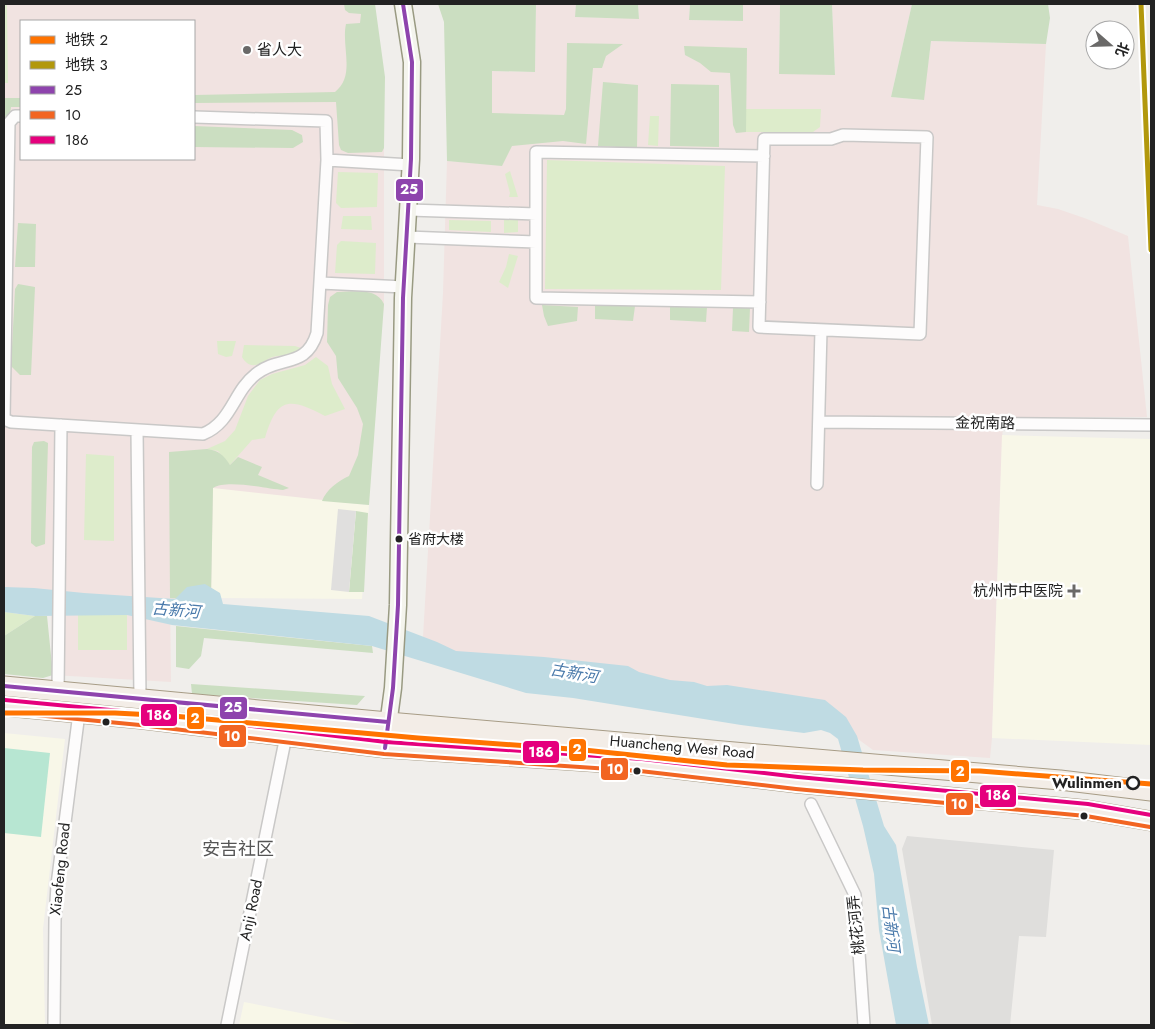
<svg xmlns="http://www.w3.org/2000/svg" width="1155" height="1029" font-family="Jost,'Noto Sans SC',sans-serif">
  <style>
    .residential { fill: #dfdedc }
    .commercial { fill: #f1e3e1; fill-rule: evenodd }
    .education { fill: #f8f7e8 }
    .grass { fill: #ddeccb }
    .forest { fill: #cbdec1 }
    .pitch { fill: #b7e6d2 }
    .parking { fill: #e0dfde }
    .water { fill: #bfdbe3 }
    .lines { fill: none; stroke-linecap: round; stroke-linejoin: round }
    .street-casing { stroke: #c9c8c7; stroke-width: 14 }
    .secondary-casing { stroke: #999a82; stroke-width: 19 }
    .primary-casing { stroke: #a79c86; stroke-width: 21 }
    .street { stroke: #fdfcfc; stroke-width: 11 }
    .secondary { stroke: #f4f4ed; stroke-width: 16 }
    .primary { stroke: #f3ede7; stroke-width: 19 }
    .bus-1-casing { stroke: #fff; stroke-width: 8 }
    .bus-2-casing { stroke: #fff; stroke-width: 8 }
    .bus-3-casing { stroke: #fff; stroke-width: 8 }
    .bus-1 { stroke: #8e44ad; stroke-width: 4 }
    .bus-2 { stroke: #f26522; stroke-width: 4 }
    .bus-3 { stroke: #e5007d; stroke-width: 4 }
    .metro-1-casing { stroke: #fff; stroke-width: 9 }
    .metro-2-casing { stroke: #fff; stroke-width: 9 }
    .metro-1 { stroke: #ff7300; stroke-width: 5 }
    .metro-2 { stroke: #b2980c; stroke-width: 5 }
    .poi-dot { fill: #6a6968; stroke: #fff; stroke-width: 2 }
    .bus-dot { fill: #222; stroke: #fff; stroke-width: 2 }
    .stop-dot { fill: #fff; stroke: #222; stroke-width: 2.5 }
    .labels { text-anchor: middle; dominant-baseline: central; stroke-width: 5; stroke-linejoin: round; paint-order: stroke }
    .bus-label { font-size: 14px; fill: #222; stroke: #fff; text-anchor: start }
    .poi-label { font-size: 15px; fill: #222; stroke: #fff; text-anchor: start }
    .street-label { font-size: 15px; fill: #222; stroke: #fff }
    .stop-label { font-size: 15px; font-weight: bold; fill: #222; stroke: #fff; text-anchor: end }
    .water-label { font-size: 16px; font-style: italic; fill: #4a7aab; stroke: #fff }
    .quarter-label { font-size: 18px; fill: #555; stroke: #fff }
    .line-badge { stroke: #fff; stroke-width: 2 }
    .badge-label { font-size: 14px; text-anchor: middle; font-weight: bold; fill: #fff }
  </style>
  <rect width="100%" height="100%" fill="#f0eeeb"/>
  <path class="residential" d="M907 836 1054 850 1046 937 1019 936 1010 1025H932L902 849Z"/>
  <path class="commercial" d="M4 4H373L372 119 384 148V304L361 494 211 598 170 599 171 682 53 675 51 596 4 593ZM21 21H194V159H21Z
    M536 4H576V17L639 18 638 4H690L689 20 742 21 743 4H780L779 74H835L832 4H912L891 97 923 100 931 41 1046 44 1037 205 1058 209 1087 219 1128 236 1147 417H1003L992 738 990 758 873 750 847 731 453 657 423 637 443 293 447 161 502 165 492 141V71L535 72Z"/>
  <path class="education" d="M1002 435 1150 439 1151 444V745L992 738Z
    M213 488 369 505 362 599 211 598Z
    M4 733 65 739 43 929 45 1025H4Z
    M244 1002 362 1025H239Z"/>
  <path class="grass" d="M4 4H7L8 83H4Z
    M746 109H821L820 127 813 132H746Z
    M650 116H659L658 146 648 145Z
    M547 160 725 166 721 290 545 289Z
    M510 171 518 197H509L510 193 505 174Z
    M338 172 378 173 377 207 341 208 336 203Z
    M343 216H371L372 230 341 229Z
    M449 220 491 221V232L449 230Z
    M504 220H518V232L504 233Z
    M341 241 376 243 375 274 335 273 337 245Z
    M509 254 518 256 508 288 499 282 506 267Z
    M217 341H236L232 356 226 357 218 354Z
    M244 345 295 346 301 348C293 357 280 354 270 358 265 360 261 365 255 365 249 366 245 362 242 357Z
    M316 357 328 366 332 384 345 409 325 416C289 397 277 397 265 438L252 440 230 465 218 451 207 449 225 441 235 430 248 396 260 380 272 374 305 365Z
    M86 454 114 456V541L84 540Z
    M4 612 35 616 4 636Z
    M78 615H127V650H78Z"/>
  <path class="forest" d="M344 4H375L385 77 384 148 382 152 348 153 341 150 339 145 336 102 194 103V95L335 92C356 76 341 46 346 24L360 23 361 14 349 13 345 10Z
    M438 4H536L535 72 492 71V113L564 115 566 109 567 43 623 44 606 56 602 68H593L586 144 563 141 512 146 502 166 447 161 444 22Z
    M576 4H638L639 19 575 17Z
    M690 4H743V21L689 20Z
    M780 4H832L835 75 779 74Z
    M912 4H1048L1050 18 1046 44 931 41 924 100 891 97Z
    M684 46 747 48 746 132 736 133 733 125 730 73 711 72 700 63 685 55Z
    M603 82 638 85 637 148 598 146Z
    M671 84 719 85V147L670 146Z
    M4 98H21V107H11L5 154Z
    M194 126 292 130 302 135 303 142 293 148 194 147Z
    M18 223 36 224 35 267H15Z
    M18 284 35 287 31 375H20L11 366 15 289Z
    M337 292C354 292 376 287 384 304L369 505 322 501C326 490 338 481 349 476L358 455 363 424 357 408 338 378 336 356 327 342 328 305 330 297Z
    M542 305 578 307 577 321 548 326 544 316Z
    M595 306H635L633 321 595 319Z
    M670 307H707L706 322 670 320Z
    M733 308H750L749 332 732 331Z
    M44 441 48 443 45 544 36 547 31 543 32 447 34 442Z
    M207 449C219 451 223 454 230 465L238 457 262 467 258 475 289 488 283 490C267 489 227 479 213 488L211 598 207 601 170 598 169 452Z
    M356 511 368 513 364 592H349Z
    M35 616H47L53 675 43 678 4 674V636Z
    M176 626 372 646 373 653 204 638 201 656 189 669 176 667Z
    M191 684 365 696 357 705 192 694Z"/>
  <path class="pitch" d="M4 748 50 753 41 837 4 833Z"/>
  <path class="parking" d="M338 509 356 511 349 592 331 590Z"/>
  <path class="water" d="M205 584 220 593 223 604 369 616 437 642 456 651 544 657 628 666 639 672 670 680 694 682 707 686 727 685 825 700 846 717 857 736 884 826 896 845 917 967 929 1025H896L879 930 874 874 863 826 838 739 830 733 821 730 804 733 741 725 573 698 526 693 372 646 172 625 127 615 35 616 4 612V587L34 588 84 593 175 599 187 587Z"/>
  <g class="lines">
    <g class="street-casing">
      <path id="street" d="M21 116H15L9 123 4 419 11 422 203 434C232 422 233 392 256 374 280 355 306 369 317 333L327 160 326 121 194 117
        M843 135 927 137 920 334 759 327 764 139H831Z
        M327 160 411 165
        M409 210 536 214
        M407 237 536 242
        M321 283 404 287
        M760 302 536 298V152L764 156
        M819 422 1151 425
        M137 430 140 697
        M817 484 821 330
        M58 690 61 425
        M811 804 855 895 864 1025
        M54 1025 55 920 57 885 79 713
        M227 1025 286 736"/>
    </g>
    <g class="secondary-casing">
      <path id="secondary" d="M385 748 393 688 398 605 403 298 411 159 412 62 403 4"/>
    </g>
    <g class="primary-casing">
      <path id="primary" d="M4 686 388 722 1060 780 1151 791
        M4 706 141 719 385 748 641 765 797 783 1087 810 1151 821"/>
    </g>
    <use href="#street" class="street"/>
    <use href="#secondary" class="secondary"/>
    <use href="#primary" class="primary"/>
    <g class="bus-1-casing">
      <path id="bus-1" d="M4 686 388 722
        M385 748 393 688 398 605 403 298 411 159 412 62 403 4"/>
    </g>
    <g class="bus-2-casing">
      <path id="bus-2" d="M4 712 140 725 384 754 640 771 796 789 1086 816 1150 827"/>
    </g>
    <g class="bus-3-casing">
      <path id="bus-3" d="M5 700 142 713 386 742 642 759 798 777 1088 804 1151 815"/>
    </g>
    <use href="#bus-1" class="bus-1"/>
    <use href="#bus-2" class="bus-2"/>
    <use href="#bus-3" class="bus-3"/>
    <g class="metro-1-casing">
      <path id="metro-1" d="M4 713H115L173 716 418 738 584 750 727 765 863 770 980 771 1151 784"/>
    </g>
    <g class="metro-2-casing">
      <path id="metro-2" d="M1141 4 1151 250"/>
    </g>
    <use href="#metro-1" class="metro-1"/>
    <use href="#metro-2" class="metro-2"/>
  </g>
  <g class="poi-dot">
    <circle cx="247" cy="50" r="5"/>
    <path d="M1071.5 583.5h5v5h5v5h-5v5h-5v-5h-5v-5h5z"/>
  </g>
  <g class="bus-dot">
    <circle cx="399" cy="539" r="4.5"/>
    <circle cx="106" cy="722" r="4.5"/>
    <circle cx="637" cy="771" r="4.5"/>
    <circle cx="1084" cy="816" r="4.5"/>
  </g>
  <circle class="stop-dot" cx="1133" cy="783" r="6"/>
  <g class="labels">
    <g class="bus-label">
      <text x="408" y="539">省府大楼</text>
    </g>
    <g class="poi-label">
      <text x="257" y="50">省人大</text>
      <text x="1063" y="591" text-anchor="end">杭州市中医院</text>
    </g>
    <g class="street-label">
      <text transform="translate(985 423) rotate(1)">金祝南路</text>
      <text transform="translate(682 747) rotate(5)">Huancheng West Road</text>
      <text transform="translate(60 869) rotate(-84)">Xiaofeng Road</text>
      <text transform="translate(251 910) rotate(-78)">Anji Road</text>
      <text transform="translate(856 925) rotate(-96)">桃花河弄</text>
    </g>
    <g class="stop-label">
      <text x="1122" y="783">Wulinmen</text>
    </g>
    <g class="water-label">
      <text transform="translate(176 610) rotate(5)">古新河</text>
      <text transform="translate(574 673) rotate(10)">古新河</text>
      <text transform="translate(891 928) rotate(83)">古新河</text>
    </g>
    <g class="quarter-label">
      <text x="238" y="849">安吉社区</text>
    </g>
  </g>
  <g class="line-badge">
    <rect x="395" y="178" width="29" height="24" rx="5" fill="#8e44ad"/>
    <rect x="219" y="696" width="29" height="24" rx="5" fill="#8e44ad"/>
    <rect x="140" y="703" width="38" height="24" rx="5" fill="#e5007d"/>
    <rect x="186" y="706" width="19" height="24" rx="5" fill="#ff7300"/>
    <rect x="218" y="724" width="29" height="24" rx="5" fill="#f26522"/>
    <rect x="568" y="738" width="19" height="24" rx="5" fill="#ff7300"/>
    <rect x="522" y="740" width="38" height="24" rx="5" fill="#e5007d"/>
    <rect x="600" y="757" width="29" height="24" rx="5" fill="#f26522"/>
    <rect x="950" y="759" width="20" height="24" rx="5" fill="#ff7300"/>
    <rect x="979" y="784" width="38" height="24" rx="5" fill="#e5007d"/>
    <rect x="945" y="792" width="29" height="24" rx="5" fill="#f26522"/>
  </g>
  <g class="badge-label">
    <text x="409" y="194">25</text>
    <text x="233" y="712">25</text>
    <text x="159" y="720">186</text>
    <text x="195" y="723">2</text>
    <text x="232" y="741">10</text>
    <text x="577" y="754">2</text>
    <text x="541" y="757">186</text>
    <text x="615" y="774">10</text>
    <text x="960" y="776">2</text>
    <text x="998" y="800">186</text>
    <text x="959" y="809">10</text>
  </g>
  <rect width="1155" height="1029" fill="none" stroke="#222222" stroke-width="10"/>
  <rect x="20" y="20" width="175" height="140" fill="#ffffff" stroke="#a7a7a7"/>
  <rect x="30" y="36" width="25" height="8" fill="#ff7300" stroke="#a7a7a7"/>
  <text x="65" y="45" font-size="15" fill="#222222">地铁 2</text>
  <rect x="30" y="61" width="25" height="8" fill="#b2980c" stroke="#a7a7a7"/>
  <text x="65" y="70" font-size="15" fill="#222222">地铁 3</text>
  <rect x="30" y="86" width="25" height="8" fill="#8e44ad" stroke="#a7a7a7"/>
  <text x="65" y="95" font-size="15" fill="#222222">25</text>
  <rect x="30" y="111" width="25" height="8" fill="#f26522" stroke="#a7a7a7"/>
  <text x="65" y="120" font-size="15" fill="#222222">10</text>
  <rect x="30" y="136" width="25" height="8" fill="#e5007d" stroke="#a7a7a7"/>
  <text x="65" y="145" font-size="15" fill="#222222">186</text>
  <g transform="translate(1110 45) rotate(110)"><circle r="24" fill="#ffffff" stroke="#a7a7a7"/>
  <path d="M0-4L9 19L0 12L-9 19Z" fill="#6a6968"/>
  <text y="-8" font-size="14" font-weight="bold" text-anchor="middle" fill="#222222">北</text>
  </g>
</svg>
